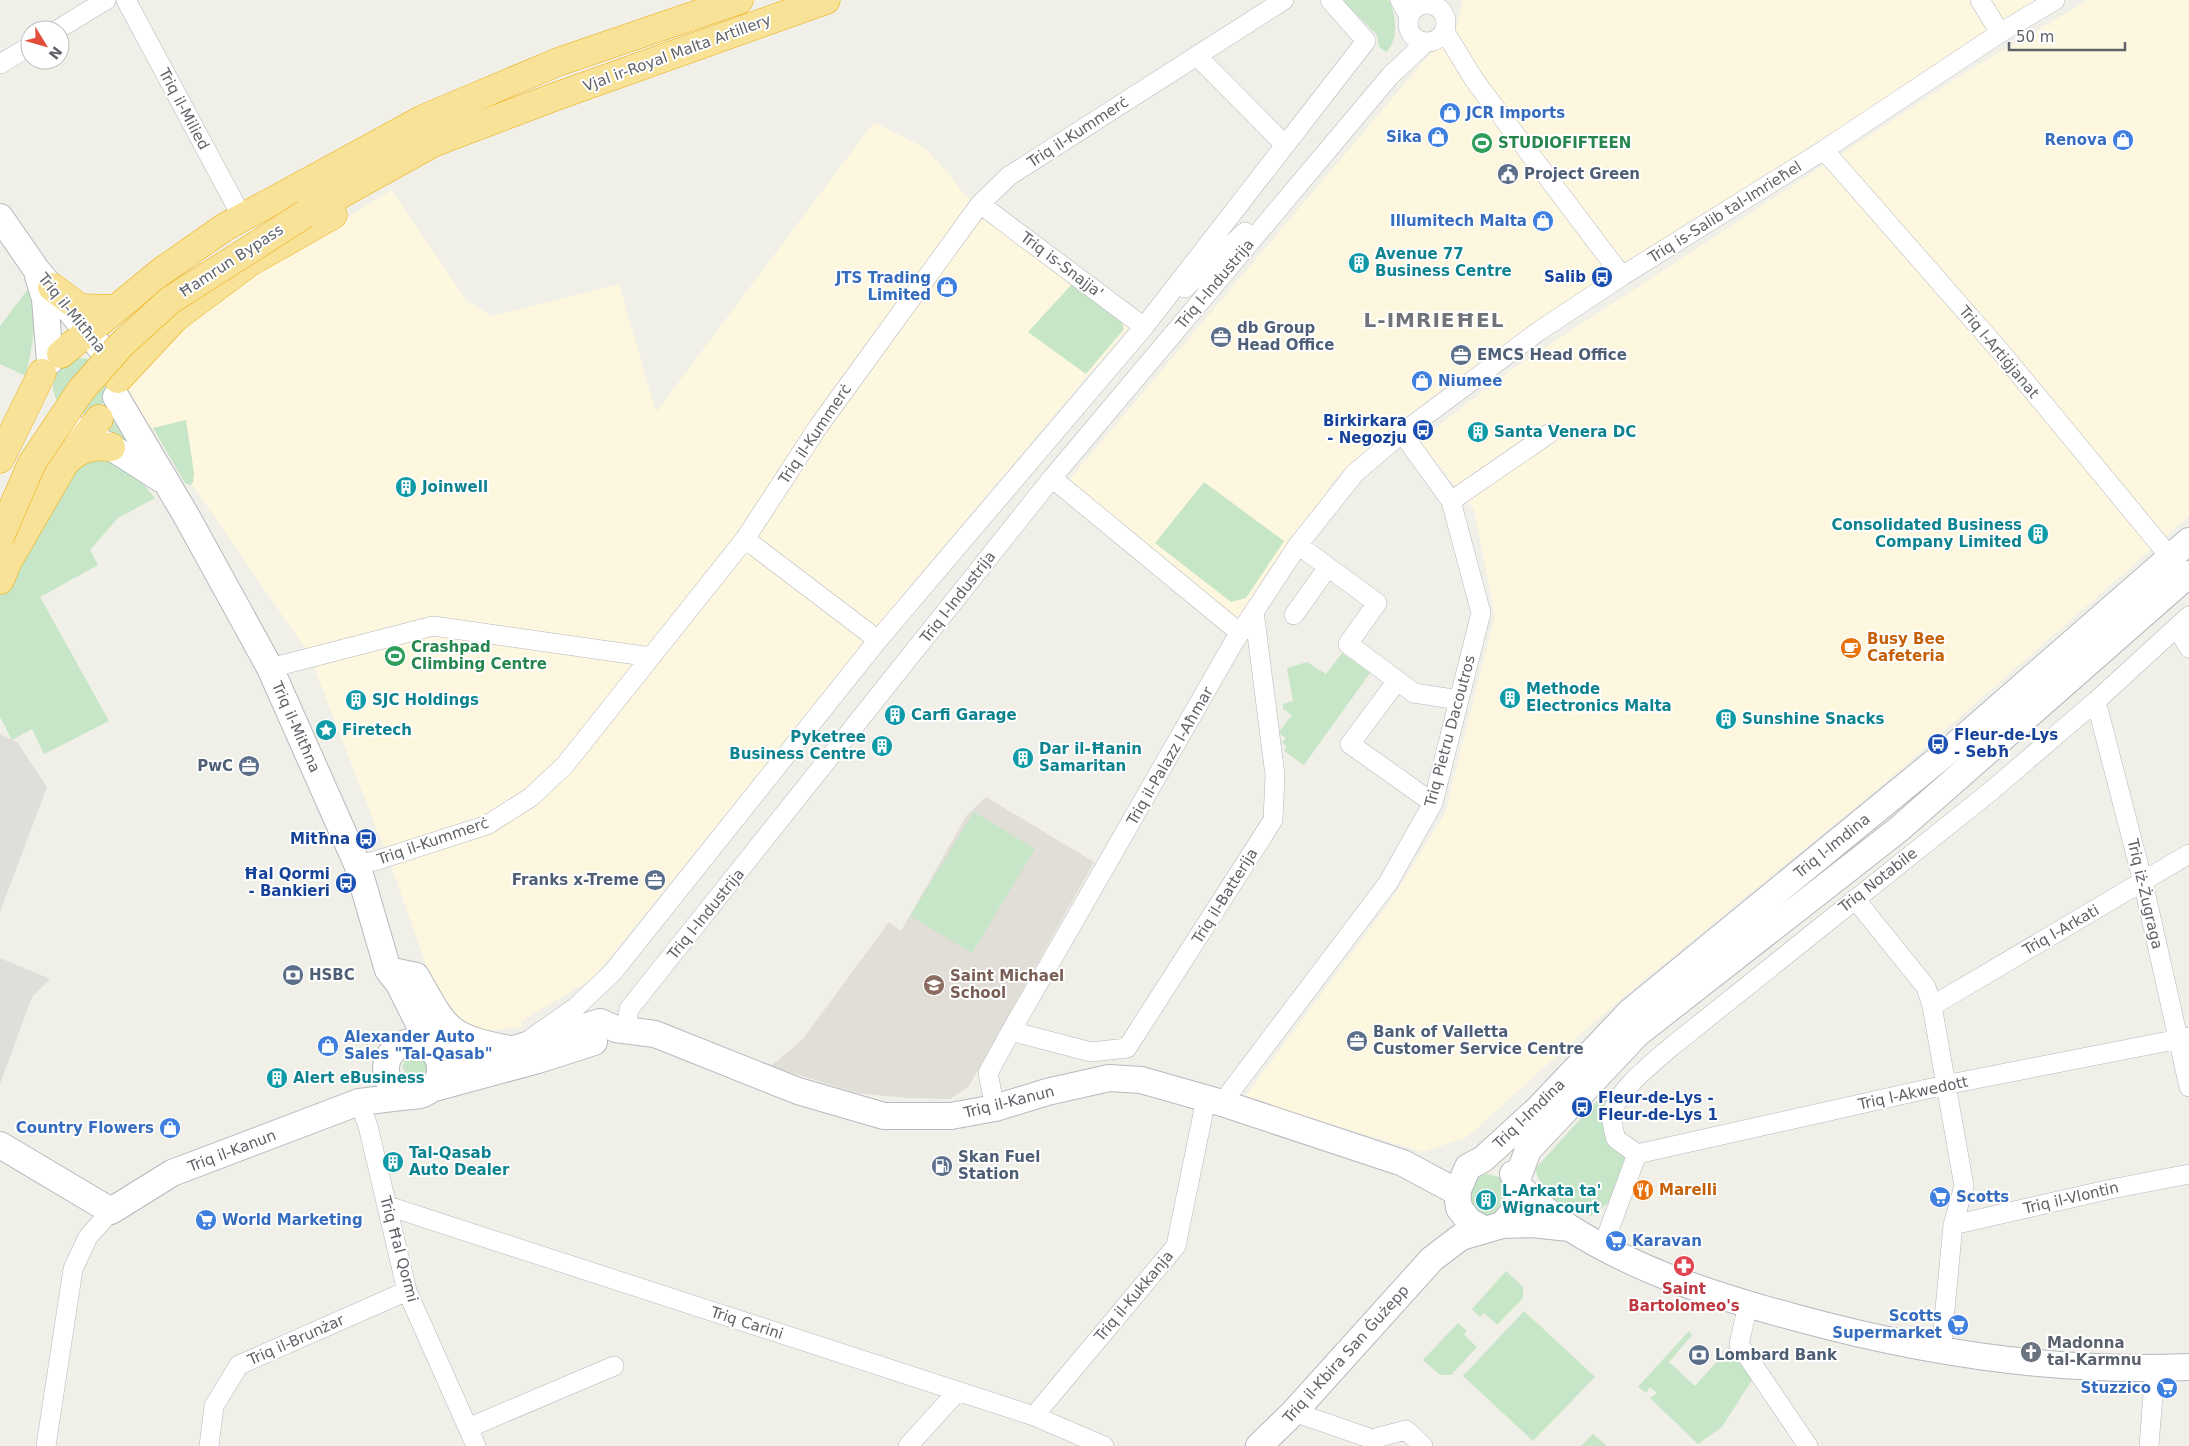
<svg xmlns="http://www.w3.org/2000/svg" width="2189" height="1446" font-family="'DejaVu Sans',sans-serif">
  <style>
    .commercial { fill: #fdf7e0 }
    .industrial { fill: #dfdeda }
    .education { fill: #e0ded6 }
    .green { fill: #c6e6c7 }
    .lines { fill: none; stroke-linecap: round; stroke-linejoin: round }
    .street-casing { stroke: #b5b7bb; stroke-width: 20 }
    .secondary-casing { stroke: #b6b9be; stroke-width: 28 }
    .highway-casing { stroke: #edac0b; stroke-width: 29 }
    .street { stroke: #fff; stroke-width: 19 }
    .secondary { stroke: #fff; stroke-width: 26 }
    .highway { stroke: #f8e297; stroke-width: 28 }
    .highway-bridge-casing { stroke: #edac0b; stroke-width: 29; stroke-linecap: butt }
    .highway-bridge { stroke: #f8e297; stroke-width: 28 }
    .labels { text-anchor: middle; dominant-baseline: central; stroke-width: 4; stroke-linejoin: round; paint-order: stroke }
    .street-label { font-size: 15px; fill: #5f6267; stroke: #fff }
    .shop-label { font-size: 15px; font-weight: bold; fill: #366cbe; stroke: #fff; text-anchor: end }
    .leisure-label { font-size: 15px; font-weight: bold; fill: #27864d; stroke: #fff; text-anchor: start }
    .service-label { font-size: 15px; font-weight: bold; fill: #4e5e75; stroke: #fff; text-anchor: start }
    .culture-label { font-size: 15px; font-weight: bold; fill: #0d838f; stroke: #fff; text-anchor: start }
    .transit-label { font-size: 15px; font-weight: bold; fill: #164399; stroke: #fff; text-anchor: end }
    .food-label { font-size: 15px; font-weight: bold; fill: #c56008; stroke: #fff; text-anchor: start }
    .education-label { font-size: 15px; font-weight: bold; fill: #785e54; stroke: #fff; text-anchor: start }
    .health-label { font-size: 15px; font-weight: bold; fill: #be3a42; stroke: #fff }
    .worship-label { font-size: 15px; font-weight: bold; fill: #5b616d; stroke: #fff; text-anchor: start }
    .district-label { font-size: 20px; font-weight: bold; letter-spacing: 1px; fill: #707479; stroke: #fff }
  </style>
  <rect width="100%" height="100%" fill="#f0efe8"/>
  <path class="commercial" d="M1463 0H2042L1543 318 1432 397 1339 474 1238 621 1068 481 1423 62 1456 28Z
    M2088 0H2189V516L1887 781 1610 1008 1467 1137 1423 1152 1244 1098 1394 896 1445 813 1495 615 1474 510 1419 440 1514 368 1963 74Z
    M874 122 925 148 951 176 963 193 1129 327 915 580 593 978 522 1021V1027L473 1032 443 1014 397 882 309 654 153 428 146 425 124 384 182 317 392 190 467 301 492 316 619 284 656 412Z"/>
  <path class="industrial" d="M0 734 17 742 47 787 0 912Z
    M0 958 50 979 32 997 0 1084Z"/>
  <path class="education" d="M986 797 1094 862 969 1086 950 1099 907 1098 856 1093 771 1066 803 1039 889 922 901 931 967 815Z"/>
  <path class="green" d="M1342 0H1389C1396 14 1399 41 1386 52L1379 47 1377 35Z
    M1072 284 1122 323 1124 329 1086 374 1028 332Z
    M28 289C41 315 31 348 26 376L0 364V326Z
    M53 386a28 28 0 1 1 56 0a28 28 0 1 1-56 0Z
    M186 420 194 473 193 482 190 485 185 483 153 428Z
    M113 421 135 451 103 432Z
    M102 456 139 479 155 498 118 518 90 550 98 565 40 597 109 721 44 754 32 729 12 740 0 717V590L81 459Z
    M1204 482 1284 541 1246 598 1231 602 1155 543Z
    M1342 653 1370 673 1304 765 1284 751 1287 746 1282 743 1286 738 1278 733 1292 715 1283 709V704L1293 701 1287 668 1307 662 1326 674Z
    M974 812 1035 849 972 953 910 916Z
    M419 1049 434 1067C431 1079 422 1083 410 1079L402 1067 408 1053Z
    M1606 1091 1610 1095 1608 1110 1626 1160 1611 1201 1591 1216 1545 1196 1535 1169Z
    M1486 1174 1500 1177 1509 1187 1501 1212C1487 1217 1483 1216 1471 1206 1470 1190 1469 1180 1486 1174Z
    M1506 1271 1523 1287V1298L1497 1325 1484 1313 1480 1317 1472 1309Z
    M1524 1311 1595 1377 1533 1441 1463 1376Z
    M1458 1323 1467 1331 1464 1335 1477 1347 1451 1375H1440L1423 1360Z
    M1689 1331 1692 1335 1669 1362 1695 1386 1729 1348 1752 1380 1722 1427 1698 1444 1650 1398 1657 1393 1650 1387 1646 1393 1638 1387Z
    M1593 1434 1607 1446H1581Z"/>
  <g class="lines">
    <g class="street-casing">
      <path id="street" d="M126 0 242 217
        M1400 0 1409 16
        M1980 0 2000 33
        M1408 23a19 19 0 1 1 38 0a19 19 0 1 1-38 0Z
        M57 30 106 0
        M1445 32 1475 81 1622 276
        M1197 56 1285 145
        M0 64 30 46
        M1824 150 2000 351 2170 557
        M980 204 1144 327
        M1185 288 1245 232
        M1052 478 1240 633
        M1451 501 1550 433
        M745 539 878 640
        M1298 545 1377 603 1348 644 1414 693 1459 700
        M1294 615 1328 567
        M2177 627 2189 648
        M270 668 433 626 651 657
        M1397 681 1350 744 1433 803
        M2096 701 2143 882 2189 1087
        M357 864 375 861 487 825 531 797 565 765 745 539 818 427 980 204 1009 176 1284 0
        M1855 899 1926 987 1932 1006 1964 1186 1953 1225 1941 1351
        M1932 1006 2189 854
        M626 1030 629 1009 1052 478 1390 76 1425 43
        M1011 1031 1091 1052 1127 1048 1273 820 1275 775 1254 611
        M533 1037 576 1007 613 972 878 640 1144 327 1366 41 1330 0
        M359 1102 368 1126 407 1291 476 1446
        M1222 1103 1388 883 1433 803 1481 613 1451 501 1402 433
        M995 1108 988 1073 1011 1031 1234 642 1298 545 1355 473 1402 433 1539 331 1622 276 1824 150 2000 33 2055 0
        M1637 1154 1616 1139C1614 1132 1611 1122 1612 1115 1614 1093 1654 1062 1671 1047L1991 791 2096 701 2189 616
        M1637 1154 1945 1085 2189 1037
        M388 1206 1034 1416 1104 1446
        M1953 1225 2111 1189 2189 1174
        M1603 1246 1637 1154
        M1748 1305 1739 1344 1808 1446
        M1294 1412 1372 1439 1406 1430 1423 1446
        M1034 1416 1176 1246 1206 1099
        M468 1428 614 1366
        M46 1446 73 1269 88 1237 111 1211
        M209 1446 214 1406 239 1365 407 1291
        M908 1446 957 1392
        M2149 1446 2155 1369"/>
    </g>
    <g class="secondary-casing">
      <path id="secondary" d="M0 217 36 269 108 357
        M38 276 45 299 50 361
        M116 397 187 517 270 668 357 864 388 970 399 984 431 1048
        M60 422 111 447 161 479
        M388 970 416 976C445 1026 445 1037 505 1048
        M386 1069a27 27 0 1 1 54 0a27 27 0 1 1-54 0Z
        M437 1055 465 1060 482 1059 600 1022 616 1029 655 1034 798 1091 884 1116H951L995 1108 1047 1092 1109 1078 1141 1080 1222 1103 1403 1163 1457 1192
        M431 1089 538 1060 594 1042
        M0 1145 111 1211 172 1173 359 1102 410 1096
        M1517 1180 1528 1150 1637 1034 1899 829 2189 574
        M1520 1188C1536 1201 1552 1217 1570 1228 1639 1272 1718 1297 1797 1318 1925 1353 2056 1373 2189 1367
        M1502 1225 1532 1224 1569 1228
        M1485 1230 1469 1221 1459 1208 1457 1192 1468 1167 1483 1159 1538 1109 1631 1011 1953 747 2189 541
        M1259 1446 1294 1412 1432 1259 1461 1237 1502 1225 1516 1209 1520 1188 1513 1174"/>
    </g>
    <g class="highway-casing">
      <path id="highway" d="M305 214 433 143 557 96 826 0
        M52 287 80 308 113 309
        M61 354 162 271 225 227 423 119 558 62 739 0
        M118 379 175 318 250 262 333 215
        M0 459 42 373
        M67 460C82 448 92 445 111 447
        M0 580 8 561 66 461 99 419"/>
    </g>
    <use href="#street" class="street"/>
    <use href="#secondary" class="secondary"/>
    <use href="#highway" class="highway"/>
    <g class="highway-bridge-casing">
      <path id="highway-bridge" d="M0 537 32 463 81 390 121 345 169 301 305 214"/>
    </g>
    <use href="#highway-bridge" class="highway-bridge"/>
  </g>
  <defs>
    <g id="shop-disc" transform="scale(1.125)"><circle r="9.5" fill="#3f7fe0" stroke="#fff"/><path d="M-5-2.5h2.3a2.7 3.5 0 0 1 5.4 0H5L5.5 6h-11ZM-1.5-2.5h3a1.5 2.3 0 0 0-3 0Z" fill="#fff"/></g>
    <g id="stadium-disc" transform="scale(1.125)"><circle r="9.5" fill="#2e9e5b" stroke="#fff"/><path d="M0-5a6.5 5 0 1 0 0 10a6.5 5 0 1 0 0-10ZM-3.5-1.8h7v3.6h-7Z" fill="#fff"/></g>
    <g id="civic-disc" transform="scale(1.125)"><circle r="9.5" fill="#5c6f8a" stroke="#fff"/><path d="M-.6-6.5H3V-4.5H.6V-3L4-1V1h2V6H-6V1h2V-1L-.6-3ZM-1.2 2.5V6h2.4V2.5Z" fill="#fff"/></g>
    <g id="building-disc" transform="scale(1.125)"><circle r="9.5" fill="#0f9aa8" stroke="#fff"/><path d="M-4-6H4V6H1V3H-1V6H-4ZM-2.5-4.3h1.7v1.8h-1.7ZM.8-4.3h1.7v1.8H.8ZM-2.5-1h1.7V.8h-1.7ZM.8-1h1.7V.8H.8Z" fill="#fff"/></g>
    <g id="bus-disc" transform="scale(1.125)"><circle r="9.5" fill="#1a4fb4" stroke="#fff"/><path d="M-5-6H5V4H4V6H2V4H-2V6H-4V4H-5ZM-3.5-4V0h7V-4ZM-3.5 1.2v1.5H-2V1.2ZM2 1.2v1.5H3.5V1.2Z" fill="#fff"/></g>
    <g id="office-disc" transform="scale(1.125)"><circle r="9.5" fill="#5c6f8a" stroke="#fff"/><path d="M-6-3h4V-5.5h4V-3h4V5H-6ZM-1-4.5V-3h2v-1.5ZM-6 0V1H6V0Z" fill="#fff"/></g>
    <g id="cafe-disc" transform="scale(1.125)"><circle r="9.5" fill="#e8710a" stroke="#fff"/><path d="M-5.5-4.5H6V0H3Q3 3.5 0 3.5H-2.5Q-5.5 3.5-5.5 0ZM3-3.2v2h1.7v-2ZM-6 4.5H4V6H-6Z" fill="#fff"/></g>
    <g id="sight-disc" transform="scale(1.125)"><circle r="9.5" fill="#0f9aa8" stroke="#fff"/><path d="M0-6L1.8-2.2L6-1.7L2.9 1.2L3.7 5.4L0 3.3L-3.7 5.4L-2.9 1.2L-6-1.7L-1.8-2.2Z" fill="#fff"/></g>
    <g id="bank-disc" transform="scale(1.125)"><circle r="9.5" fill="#5c6f8a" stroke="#fff"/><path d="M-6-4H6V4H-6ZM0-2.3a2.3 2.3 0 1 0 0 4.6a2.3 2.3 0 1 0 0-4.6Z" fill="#fff"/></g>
    <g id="school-disc" transform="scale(1.125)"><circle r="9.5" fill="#8d6e63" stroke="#fff"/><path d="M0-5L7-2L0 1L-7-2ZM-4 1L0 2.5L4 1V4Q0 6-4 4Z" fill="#fff"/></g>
    <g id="fuel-disc" transform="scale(1.125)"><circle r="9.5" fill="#5c6f8a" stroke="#fff"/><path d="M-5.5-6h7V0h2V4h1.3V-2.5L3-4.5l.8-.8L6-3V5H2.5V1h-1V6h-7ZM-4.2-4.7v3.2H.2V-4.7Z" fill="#fff"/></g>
    <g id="restaurant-disc" transform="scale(1.125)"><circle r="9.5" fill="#e8710a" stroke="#fff"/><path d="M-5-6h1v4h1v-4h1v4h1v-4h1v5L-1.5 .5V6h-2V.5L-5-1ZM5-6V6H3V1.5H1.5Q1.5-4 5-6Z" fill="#fff"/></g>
    <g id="supermarket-disc" transform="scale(1.125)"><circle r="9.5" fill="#3f7fe0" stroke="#fff"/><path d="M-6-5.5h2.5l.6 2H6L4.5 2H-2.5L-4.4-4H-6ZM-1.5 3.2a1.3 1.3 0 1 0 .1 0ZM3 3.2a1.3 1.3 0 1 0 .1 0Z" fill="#fff"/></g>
    <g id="pharmacy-disc" transform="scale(1.125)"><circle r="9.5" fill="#e0444e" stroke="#fff"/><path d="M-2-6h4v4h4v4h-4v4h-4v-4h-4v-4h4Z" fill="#fff"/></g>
    <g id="church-disc" transform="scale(1.125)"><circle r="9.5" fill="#6b7280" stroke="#fff"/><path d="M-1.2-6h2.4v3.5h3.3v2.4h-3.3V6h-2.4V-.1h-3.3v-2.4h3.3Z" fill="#fff"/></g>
  </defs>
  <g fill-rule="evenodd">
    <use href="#shop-disc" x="1450" y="113"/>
    <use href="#shop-disc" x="1438" y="137"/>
    <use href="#shop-disc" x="2123" y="140"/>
    <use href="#stadium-disc" x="1482" y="143"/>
    <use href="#civic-disc" x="1508" y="174"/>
    <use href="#shop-disc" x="1543" y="221"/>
    <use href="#building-disc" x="1359" y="263"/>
    <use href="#bus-disc" x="1602" y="277"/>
    <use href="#shop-disc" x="947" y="287"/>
    <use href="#office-disc" x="1221" y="337"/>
    <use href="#office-disc" x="1461" y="355"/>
    <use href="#shop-disc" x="1422" y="381"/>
    <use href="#bus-disc" x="1423" y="430"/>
    <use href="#building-disc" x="1478" y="432"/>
    <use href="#building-disc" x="406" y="487"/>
    <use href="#building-disc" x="2038" y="534"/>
    <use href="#cafe-disc" x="1851" y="648"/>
    <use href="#stadium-disc" x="395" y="656"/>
    <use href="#building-disc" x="1510" y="698"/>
    <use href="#building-disc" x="356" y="700"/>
    <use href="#building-disc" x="895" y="715"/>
    <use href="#building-disc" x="1726" y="719"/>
    <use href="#sight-disc" x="326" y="730"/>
    <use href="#bus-disc" x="1938" y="744"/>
    <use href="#building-disc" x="882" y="746"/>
    <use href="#building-disc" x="1023" y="758"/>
    <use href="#office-disc" x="249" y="766"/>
    <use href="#bus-disc" x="366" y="839"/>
    <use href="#office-disc" x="655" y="880"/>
    <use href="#bus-disc" x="346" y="883"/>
    <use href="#bank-disc" x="293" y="975"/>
    <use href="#school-disc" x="934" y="985"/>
    <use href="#office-disc" x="1357" y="1041"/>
    <use href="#shop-disc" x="328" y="1046"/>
    <use href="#building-disc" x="277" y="1078"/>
    <use href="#bus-disc" x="1582" y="1107"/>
    <use href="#shop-disc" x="170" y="1128"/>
    <use href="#building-disc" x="393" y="1162"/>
    <use href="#fuel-disc" x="942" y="1166"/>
    <use href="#restaurant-disc" x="1643" y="1190"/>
    <use href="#supermarket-disc" x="1940" y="1197"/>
    <use href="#building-disc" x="1486" y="1200"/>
    <use href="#supermarket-disc" x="206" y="1220"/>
    <use href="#supermarket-disc" x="1616" y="1241"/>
    <use href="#pharmacy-disc" x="1684" y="1266"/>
    <use href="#supermarket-disc" x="1958" y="1325"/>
    <use href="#church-disc" x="2031" y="1352"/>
    <use href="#bank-disc" x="1699" y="1355"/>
    <use href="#supermarket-disc" x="2167" y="1388"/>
  </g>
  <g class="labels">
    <g class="street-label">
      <text transform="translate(677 53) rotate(-20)">Vjal ir-Royal Malta Artillery</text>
      <text transform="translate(184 109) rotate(62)">Triq il-Milied</text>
      <text transform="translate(1078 132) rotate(-33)">Triq il-Kummerċ</text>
      <text transform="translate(1725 212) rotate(-32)">Triq is-Salib tal-Imrieħel</text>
      <text transform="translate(231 261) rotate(-33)">Ħamrun Bypass</text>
      <text transform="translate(1062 265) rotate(37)">Triq is-Snajja'</text>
      <text transform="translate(1215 284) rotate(-50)">Triq l-Industrija</text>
      <text transform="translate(72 313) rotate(51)">Triq il-Mitħna</text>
      <text transform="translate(1999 352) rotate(50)">Triq l-Artiġjanat</text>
      <text transform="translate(815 434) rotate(-56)">Triq il-Kummerċ</text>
      <text transform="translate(958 597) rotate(-52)">Triq l-Industrija</text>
      <text transform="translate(296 727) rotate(66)">Triq il-Mitħna</text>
      <text transform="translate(1450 731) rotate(-75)">Triq Pietru Dacoutros</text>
      <text transform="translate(1170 756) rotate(-60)">Triq il-Palazz l-Aħmar</text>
      <text transform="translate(433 841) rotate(-19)">Triq il-Kummerċ</text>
      <text transform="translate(1832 846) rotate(-39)">Triq l-Imdina</text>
      <text transform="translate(1878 880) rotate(-38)">Triq Notabile</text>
      <text transform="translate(2145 894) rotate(77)">Triq iż-Żugraga</text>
      <text transform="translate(1225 896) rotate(-58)">Triq il-Batterija</text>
      <text transform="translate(706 914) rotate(-51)">Triq l-Industrija</text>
      <text transform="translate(2061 930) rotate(-30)">Triq l-Arkati</text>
      <text transform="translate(1913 1093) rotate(-12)">Triq l-Akwedott</text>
      <text transform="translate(1009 1102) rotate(-14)">Triq il-Kanun</text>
      <text transform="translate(1529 1114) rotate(-44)">Triq l-Imdina</text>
      <text transform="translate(232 1151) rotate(-21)">Triq il-Kanun</text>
      <text transform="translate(2071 1198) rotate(-13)">Triq il-Vlontin</text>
      <text transform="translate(399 1249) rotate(75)">Triq Ħal Qormi</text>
      <text transform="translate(1134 1296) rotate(-50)">Triq il-Kukkanja</text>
      <text transform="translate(747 1323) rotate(18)">Triq Carini</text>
      <text transform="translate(296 1340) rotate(-24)">Triq il-Brunżar</text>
      <text transform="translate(1346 1354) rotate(-48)">Triq il-Kbira San Ġużepp</text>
    </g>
    <g class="shop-label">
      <text x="1466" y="113" text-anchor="start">JCR Imports</text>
      <text x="1422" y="137">Sika</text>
      <text x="2107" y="140">Renova</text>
      <text x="1527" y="221">Illumitech Malta</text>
      <text x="931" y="278">JTS Trading<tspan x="931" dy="17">Limited</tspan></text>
      <text x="1438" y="381" text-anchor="start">Niumee</text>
      <text x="344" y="1037" text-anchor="start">Alexander Auto<tspan x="344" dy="17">Sales "Tal-Qasab"</tspan></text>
      <text x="154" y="1128">Country Flowers</text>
      <text x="1956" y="1197" text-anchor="start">Scotts</text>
      <text x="222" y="1220" text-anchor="start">World Marketing</text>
      <text x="1632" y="1241" text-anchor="start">Karavan</text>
      <text x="1942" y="1316">Scotts<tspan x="1942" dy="17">Supermarket</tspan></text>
      <text x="2151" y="1388">Stuzzico</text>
    </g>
    <g class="leisure-label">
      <text x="1498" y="143">STUDIOFIFTEEN</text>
      <text x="411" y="647">Crashpad<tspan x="411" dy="17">Climbing Centre</tspan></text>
    </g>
    <g class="service-label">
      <text x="1524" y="174">Project Green</text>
      <text x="1237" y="328">db Group<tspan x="1237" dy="17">Head Office</tspan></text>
      <text x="1477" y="355">EMCS Head Office</text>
      <text x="233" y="766" text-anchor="end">PwC</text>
      <text x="639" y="880" text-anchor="end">Franks x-Treme</text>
      <text x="309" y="975">HSBC</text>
      <text x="1373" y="1032">Bank of Valletta<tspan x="1373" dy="17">Customer Service Centre</tspan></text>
      <text x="958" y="1157">Skan Fuel<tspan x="958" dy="17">Station</tspan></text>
      <text x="1715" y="1355">Lombard Bank</text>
    </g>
    <g class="culture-label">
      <text x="1375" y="254">Avenue 77<tspan x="1375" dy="17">Business Centre</tspan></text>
      <text x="1494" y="432">Santa Venera DC</text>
      <text x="422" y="487">Joinwell</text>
      <text x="2022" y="525" text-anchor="end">Consolidated Business<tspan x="2022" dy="17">Company Limited</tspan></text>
      <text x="1526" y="689">Methode<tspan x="1526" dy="17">Electronics Malta</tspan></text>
      <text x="372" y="700">SJC Holdings</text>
      <text x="911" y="715">Carfi Garage</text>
      <text x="1742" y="719">Sunshine Snacks</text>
      <text x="342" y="730">Firetech</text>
      <text x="866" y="737" text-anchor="end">Pyketree<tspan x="866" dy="17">Business Centre</tspan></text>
      <text x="1039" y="749">Dar il-Ħanin<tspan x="1039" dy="17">Samaritan</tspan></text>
      <text x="293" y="1078">Alert eBusiness</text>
      <text x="409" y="1153">Tal-Qasab<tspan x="409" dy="17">Auto Dealer</tspan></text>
      <text x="1502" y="1191">L-Arkata ta'<tspan x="1502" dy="17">Wignacourt</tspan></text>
    </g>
    <g class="transit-label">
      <text x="1586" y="277">Salib</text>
      <text x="1407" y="421">Birkirkara<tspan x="1407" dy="17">- Negozju</tspan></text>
      <text x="1954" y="735" text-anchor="start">Fleur-de-Lys<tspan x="1954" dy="17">- Sebħ</tspan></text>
      <text x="350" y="839">Mitħna</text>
      <text x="330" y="874">Ħal Qormi<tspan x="330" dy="17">- Bankieri</tspan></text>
      <text x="1598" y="1098" text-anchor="start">Fleur-de-Lys -<tspan x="1598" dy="17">Fleur-de-Lys 1</tspan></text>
    </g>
    <g class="food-label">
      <text x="1867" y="639">Busy Bee<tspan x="1867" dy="17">Cafeteria</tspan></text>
      <text x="1659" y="1190">Marelli</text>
    </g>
    <g class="education-label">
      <text x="950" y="976">Saint Michael<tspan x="950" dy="17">School</tspan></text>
    </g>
    <g class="health-label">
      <text x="1684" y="1289">Saint<tspan x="1684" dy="17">Bartolomeo's</tspan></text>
    </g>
    <g class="worship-label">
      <text x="2047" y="1343">Madonna<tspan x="2047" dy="17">tal-Karmnu</tspan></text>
    </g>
    <g class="district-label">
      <text x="1434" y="320">L-IMRIEĦEL</text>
    </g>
  </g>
  <g transform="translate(45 45) rotate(127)"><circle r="24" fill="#ffffff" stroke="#bfc0c2"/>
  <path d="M0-4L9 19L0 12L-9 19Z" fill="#e24d3c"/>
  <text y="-8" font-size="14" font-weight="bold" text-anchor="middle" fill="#5f6267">N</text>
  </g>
  <path d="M2009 42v8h116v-8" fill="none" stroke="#5f6267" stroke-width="2.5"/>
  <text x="2016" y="42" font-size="15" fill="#5f6267" stroke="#ffffff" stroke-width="4" paint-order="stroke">50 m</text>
</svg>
